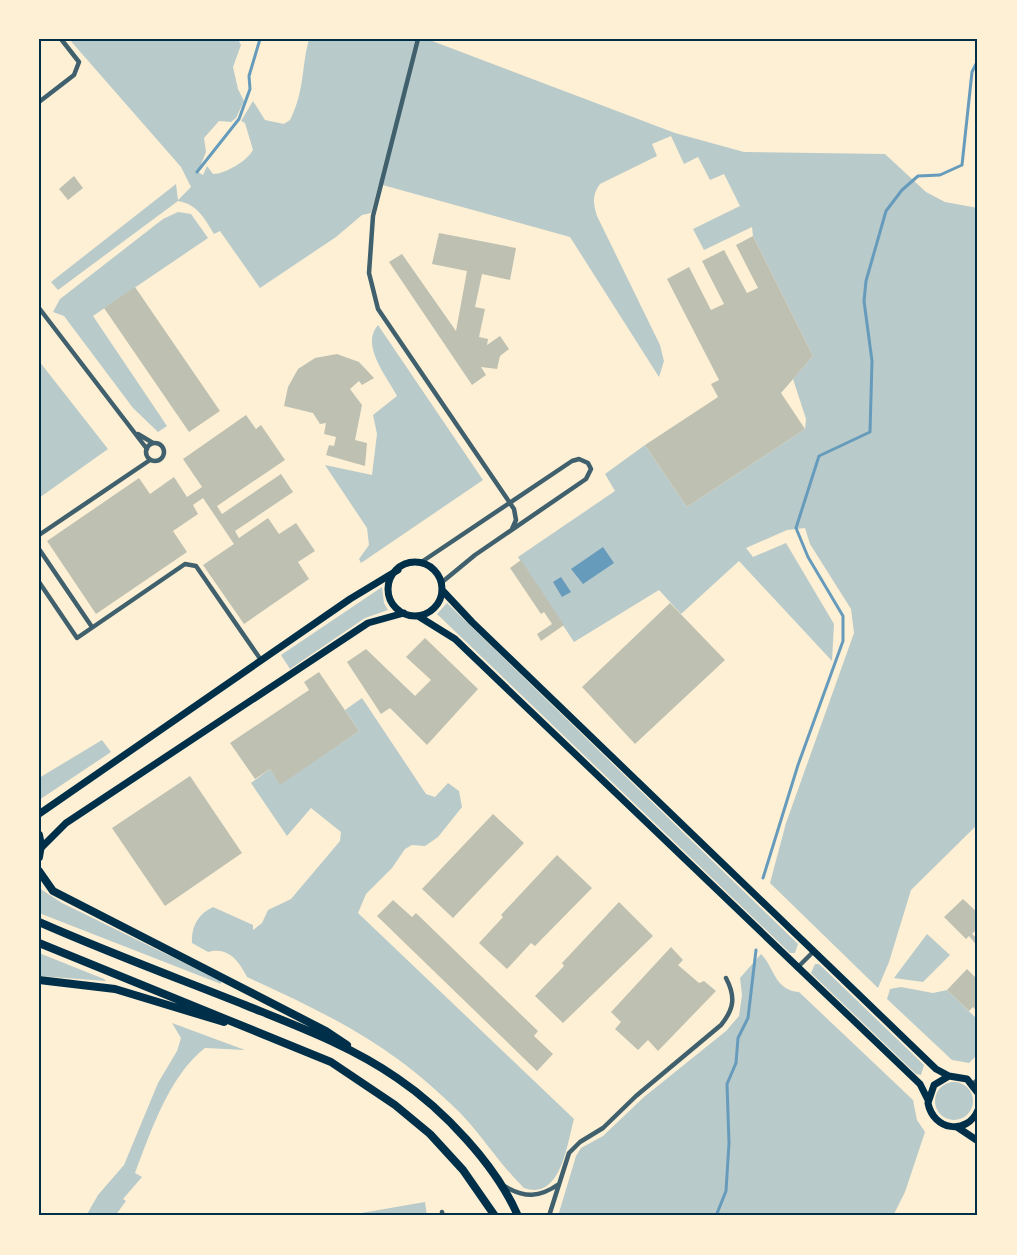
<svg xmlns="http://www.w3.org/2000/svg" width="1017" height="1255" font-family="'PT Sans',sans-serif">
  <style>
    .green { fill: #b9caca }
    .water { fill: #669bbc }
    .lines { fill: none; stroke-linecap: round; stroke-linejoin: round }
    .stream { stroke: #669bbc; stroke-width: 3 }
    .building { fill: #bec0b2 }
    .minor { stroke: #3f606c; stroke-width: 4.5 }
    .secondary { stroke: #003049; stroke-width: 7 }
    .trunk { stroke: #003049; stroke-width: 8 }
    .neatline { fill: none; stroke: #003049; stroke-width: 2 }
  </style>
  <rect width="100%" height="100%" fill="#fdf0d5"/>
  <path class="green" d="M69 39H238L241 45 233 67 238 89 244 101 236 118 231 122 219 121 204 138 206 152 198 172 203 175 207 166 213 174C225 174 247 161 253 150L245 123 241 121 253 101 265 120 284 124 290 120C305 90 301 69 309 39H427L675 133 744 152 885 154 926 192 945 202 978 208V824L911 890 889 962 878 988 770 883 786 823 854 633 851 609 810 544 805 528 787 530 746 548 753 557 786 543 834 624 832 661 739 561 681 614 659 590 574 642 518 557 615 491 605 474 645 445 687 507 805 429 806 419 793 379 813 356 753 236 752 227 704 250 693 229 740 206 724 174 710 180 698 157 684 164 671 136 652 144 657 156 600 184C592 195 593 203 597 216L660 345 664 361 659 377 570 237 379 184 371 213 362 215 336 237 260 288 220 231 214 234C205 219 197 204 178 201L58 290 51 282 176 184 178 200 191 187 181 167Z
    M178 212 191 214 208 238 93 316 167 426 158 432 133 408 64 316 53 312 60 299 163 219Z
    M378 325 483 480 361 563 359 559 369 545 367 528 325 465 372 475 377 434 373 415 397 396C387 377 360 345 378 325Z
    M39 361 108 449 39 498Z
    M382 587 384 603 388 610 365 618 290 669 281 655Z
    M447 603 798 944 795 953H790L437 614Z
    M362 698 426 794 435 797 448 783 459 791 462 807 438 837 425 846 412 845 405 849 392 868 366 894 358 913 574 1119C567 1144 561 1201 524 1188 498 1163 479 1130 452 1105 387 1042 327 1014 247 977 239 961 228 946 208 952L192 943C191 927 198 914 213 907L253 925V930L262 923 268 910 291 899 340 841 341 832 311 808 287 836 251 783 270 769 280 784 359 731 345 710Z
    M102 740 111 752 39 800V778Z
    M39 888 62 903 221 981V984L39 913Z
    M927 934 950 955 923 982 894 978Z
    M39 953 104 979 106 981 39 976Z
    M761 954C775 968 774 990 799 992L913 1100 917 1120 925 1132 905 1192 893 1216H558L576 1156 581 1148 603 1136 644 1097 726 1031 739 1016 742 995 740 978Z
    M815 964H819L924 1065 921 1075 916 1074 811 973Z
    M901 987 933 993 947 990 978 1020V1054L969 1063 952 1060 887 999 890 989Z
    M172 1023 245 1050 205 1048C169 1076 151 1131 135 1173L142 1177 123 1199 126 1201 115 1216H86L98 1195 124 1165 158 1083 177 1051 181 1038Z
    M935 1101a19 19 0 1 1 38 0a19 19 0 1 1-38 0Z
    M425 1202 427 1216H344Z"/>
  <path class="water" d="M603 547 614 563 583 584 571 569Z
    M561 577 571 592 562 597 553 582Z"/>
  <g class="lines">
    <path class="stream" d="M197 172 239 119 250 89 249 76 260 39
      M763 878 798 765 843 641V616L808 557 796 528 819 456 870 432 872 361 864 301 866 281 886 211 902 190 918 176 940 175 962 165 972 72 978 60
      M716 1216 726 1191 729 1143 727 1084 736 1063 738 1038 748 1018 756 950"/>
  </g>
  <path class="building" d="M74 176 83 188 68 200 59 189Z
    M439 233 516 248 510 280 482 274 475 307 485 309 479 337 488 339 487 345 500 336 509 349 500 356 497 369 481 367 486 375 472 385 389 262 402 254 456 331 467 271 432 264Z
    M753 236 813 356 781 393 805 429 687 507 645 445 718 397 711 384 719 380 667 279 689 267 711 310 724 304 702 261 724 250 747 293 758 288 736 245Z
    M135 287 220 411 189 432 104 308Z
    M337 354 359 362 374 378 362 385 359 381 350 389 362 405 355 440 367 443 365 466 326 455 329 445 334 446 336 437 324 434 326 423 320 424 313 413 284 406 288 387 298 369 315 358Z
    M246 415 256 429 261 425 285 460 217 506 222 514 281 474 293 492 235 531 239 538 268 518 279 534 296 523 315 551 298 562 309 579 244 624 203 565 234 544 203 498 193 505 198 514 173 531 187 552 96 614 47 541 139 478 150 494 174 477 187 497 202 487 183 459Z
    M521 560 564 625 541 641 537 634 552 624 544 612 541 614 510 568Z
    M670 603 725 660 635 744 582 687Z
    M425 638 478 689 427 745 390 708 381 714 347 662 366 649 415 696 431 680 406 657Z
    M319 672 359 731 280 785 270 769 255 779 230 743 309 690 304 682Z
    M190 776 242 853 165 906 112 828Z
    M493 814 524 843 453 918 422 889Z
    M557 855 592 888 535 946 531 943 507 969 479 943 503 917 501 915Z
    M963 899 978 913V928L972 934 978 939V947L969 936 966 939 944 917Z
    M393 900 412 917 416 913 538 1031 534 1036 553 1054 537 1071 377 916Z
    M619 902 653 936 563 1023 535 996 564 966 562 963Z
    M671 947 683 960 678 965 699 983 704 981 716 991 658 1051 648 1040 638 1050 615 1029 621 1022 611 1012Z
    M967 969 978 980V1013L973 1007 969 1011 947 990Z"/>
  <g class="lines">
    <path class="minor" d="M418 39 373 216 369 273 378 309 514 509 516 520 512 529
      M39 102 74 75 79 62 61 39
      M39 308 147 449
      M138 434 153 443
      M146 452a9 9 0 1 1 18 0a9 9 0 1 1-18 0Z
      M39 535 150 460
      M39 549 92 627
      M420 563 572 461 579 459 588 463 591 469 586 479 475 555 441 583
      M39 582 77 638 185 564 196 566 261 660
      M797 968 814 951
      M973 1084 978 1079
      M504 1186C525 1198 539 1198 559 1184
      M442 1212 443 1216
      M549 1216 569 1153 580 1142 603 1128 636 1096 721 1025C734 1009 736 997 726 978"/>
    <path class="secondary" d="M388 589a27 27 0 1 1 54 0a27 27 0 1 1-54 0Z
      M442 590 472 622 936 1069 949 1076
      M418 616 455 639 920 1084 928 1100
      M39 814 350 599 398 570
      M41 848 66 823 368 623 404 613
      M978 1093 967 1079 949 1076 934 1085 928 1103C933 1130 967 1136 978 1110
      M957 1127 978 1141"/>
    <path class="trunk" d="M39 835 41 845 39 857
      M39 871 53 891 326 1031 347 1045
      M39 922C107 952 177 978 245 1005 297 1026 351 1046 397 1078 443 1109 496 1165 518 1216
      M39 943 331 1062 395 1105 430 1134 463 1170 495 1216
      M39 980 115 989 224 1022"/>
  </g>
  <rect width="1017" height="1255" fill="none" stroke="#fdf0d5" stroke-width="81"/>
  <rect x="40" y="40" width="936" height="1174" class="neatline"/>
</svg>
